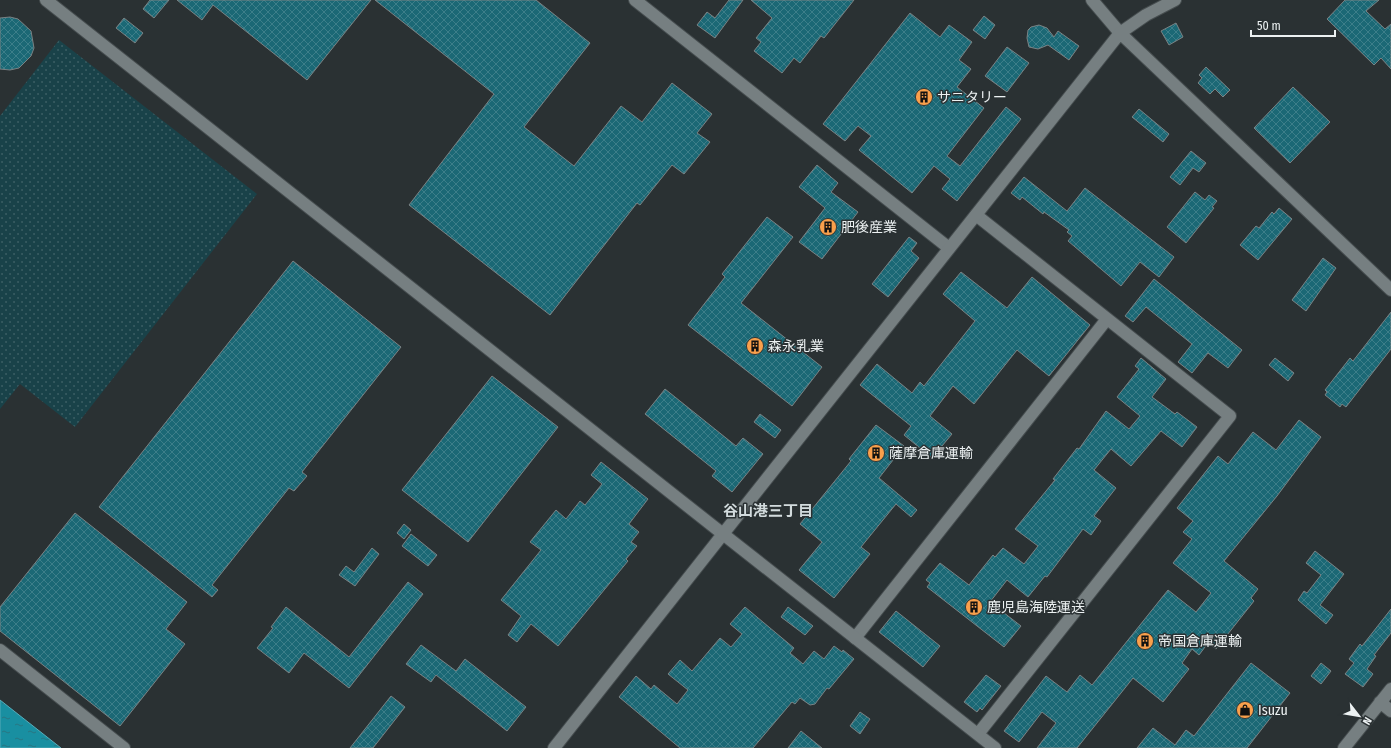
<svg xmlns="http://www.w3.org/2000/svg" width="1391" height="748" font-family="'Fira Sans Condensed','Noto Sans JP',sans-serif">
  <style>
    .park { fill: url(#park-dots) }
    .water { fill: url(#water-ripples); stroke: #58acb9 }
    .building { fill: url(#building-cross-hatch); stroke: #7a8284 }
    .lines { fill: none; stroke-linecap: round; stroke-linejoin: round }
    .street-casing { stroke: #464d4f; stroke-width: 14 }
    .secondary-casing { stroke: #464d4f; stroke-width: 14 }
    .street { stroke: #767f81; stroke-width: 12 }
    .secondary { stroke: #767f81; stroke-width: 12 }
    .labels { text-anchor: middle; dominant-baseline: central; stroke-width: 3; stroke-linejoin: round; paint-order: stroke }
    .poi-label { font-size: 14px; fill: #ecf1f2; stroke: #2a3133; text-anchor: start }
    .neighbourhood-label { font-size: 15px; font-weight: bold; fill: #d2dbdd; stroke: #2a3133 }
  </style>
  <defs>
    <pattern id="park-dots" width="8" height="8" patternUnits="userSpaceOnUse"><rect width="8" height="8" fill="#194249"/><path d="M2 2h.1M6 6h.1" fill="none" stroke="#3b5e64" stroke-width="1.8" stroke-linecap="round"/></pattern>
    <pattern id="water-ripples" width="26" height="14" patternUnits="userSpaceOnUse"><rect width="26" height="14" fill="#198fa1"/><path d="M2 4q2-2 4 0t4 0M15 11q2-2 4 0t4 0" fill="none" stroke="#297682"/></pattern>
    <pattern id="building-cross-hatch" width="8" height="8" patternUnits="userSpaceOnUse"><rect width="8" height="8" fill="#1b6875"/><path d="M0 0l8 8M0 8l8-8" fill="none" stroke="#3c7e89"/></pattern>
  </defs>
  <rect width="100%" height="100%" fill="#2a3133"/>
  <path class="park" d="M59 40 257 194 75 427 20 384 0 409V116Z"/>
  <path class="water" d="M0 700 61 748H0Z"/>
  <path class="building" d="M150 0H169L154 18 143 9Z
    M177 0H371L307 80 213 5 202 20Z
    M375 0H536L590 43 524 127 574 166 621 106 642 122 672 83 712 114 697 133 710 142 684 174 672 165 640 205 637 203 550 315 409 205 494 94Z
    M729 0H743L715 38 697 25 707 12 715 18Z
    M751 0H854L824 38 821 36 800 63 794 58 782 73 754 51 761 42 756 38 772 18Z
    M1345 0H1379L1366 11 1385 29 1391 24V69L1381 58 1374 65 1327 19Z
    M910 13 940 37 949 25 972 42 959 60 971 69 957 87 984 108 947 156 960 166 1006 107 1021 119 957 201 942 189 950 179 934 166 912 193 859 150 871 136 858 126 845 141 823 124Z
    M984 16 995 25 985 39 973 30Z
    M10 17 18 19 31 31 34 48 31 56 19 68 10 70 0 69V18Z
    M124 18 143 33 135 43 116 28Z
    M1176 23 1183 37 1169 45 1161 31Z
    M1039 25 1047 28 1054 37 1058 31 1079 46 1069 60 1048 45 1038 49 1029 47 1027 38 1028 30 1031 27Z
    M1007 47 1029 63 1007 92 985 76Z
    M1206 67 1230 90 1223 97 1215 89 1210 94 1198 83 1202 78 1199 75Z
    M1293 87 1330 122 1290 163 1254 128Z
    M1139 109 1169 134 1163 142 1132 117Z
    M1191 151 1206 163 1199 172 1193 168 1180 185 1170 177Z
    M817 165 838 183 831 192 858 212 822 259 799 242 825 208 799 187Z
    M1024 177 1067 211 1085 188 1174 257 1159 277 1140 262 1121 286 1068 241 1072 236 1067 232 1069 230 1044 212 1043 214 1022 197 1020 200 1011 193Z
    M1195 192 1205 200 1209 195 1217 201 1212 207 1214 208 1186 243 1167 227Z
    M1279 208 1292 219 1258 260 1240 245 1256 226 1259 228 1272 212 1274 214Z
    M767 217 793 237 741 303 822 367 792 406 688 325 725 277 722 274Z
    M909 237 917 243 911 251 919 258 888 297 872 284Z
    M1323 258 1336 268 1306 311 1292 300Z
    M293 261 401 347 302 472 307 476 294 491 289 488 212 585 218 590 212 597 99 507Z
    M961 272 1007 308 1032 277 1090 325 1049 376 1017 350 974 404 953 386 930 416 952 434 932 458 904 435 911 426 860 385 877 364 912 393 920 382 924 386 975 321 943 294Z
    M1154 279 1242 350 1228 368 1208 353 1192 373 1178 362 1192 344 1146 307 1133 322 1125 316Z
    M1391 312V349L1346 407 1342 404 1340 407 1325 395 1327 392 1325 390 1350 358 1353 361Z
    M1141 358 1166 379 1152 397 1175 414 1177 412 1197 427 1182 447 1161 431 1131 466 1111 449 1094 470 1116 488 1094 516 1101 521 1091 535 1083 529 1047 577 1045 576 1028 597 1007 580 990 602 1021 626 1004 647 927 587 930 583 926 580 940 563 969 585 993 555 995 557 1003 548 1024 564 1038 546 1015 529 1055 480 1053 479 1077 448 1079 449 1106 411 1129 429 1140 416 1117 397 1139 369 1135 366Z
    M1275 358 1294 373 1288 381 1269 365Z
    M492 376 558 427 468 542 402 490Z
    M665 389 736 446 743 438 763 454 732 492 712 476 716 471 645 414Z
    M760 414 781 430 775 438 754 422Z
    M1299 420 1321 437 1277 496 1224 561 1258 589 1251 598 1254 601 1216 649 1208 643 1199 655 1192 649 1182 663 1189 669 1163 702 1133 678 1077 748H1037L1056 723 1042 712 1019 742 1004 731 1046 676 1067 692 1080 675 1092 685 1168 590 1196 612 1211 593 1173 563 1192 539 1183 532 1193 521 1177 508 1218 456 1228 464 1253 432 1276 450Z
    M876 425 904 446 879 478 917 510 911 517 896 504 861 547 870 554 834 598 799 570 822 542 800 524 851 461 849 459Z
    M601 462 648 499 629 524 639 532 631 542 637 546 626 559 628 561 558 646 531 624 517 642 508 635 521 616 501 600 541 550 530 542 556 510 566 519 580 501 585 505 602 484 591 475Z
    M75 513 187 602 166 629 185 644 120 726 0 631V607Z
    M404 524 411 530 404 539 397 533Z
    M411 534 437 555 428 566 402 546Z
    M372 548 379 554 355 586 339 575 346 566 354 572Z
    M1315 551 1344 574 1320 605 1333 615 1326 624 1298 600 1304 591 1307 593 1321 575 1306 563Z
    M408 582 423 594 349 688 304 653 289 673 257 648 273 628 271 627 286 607 349 657Z
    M745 607 794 648 790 653 803 664 814 651 824 659 834 646 842 652 843 650 854 659 829 689 827 688 815 704 810 705 800 698 795 704 792 702 753 748H680L619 697 636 676 651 689 654 685 677 704 688 690 668 674 680 660 692 671 720 638 731 647 742 634 730 624Z
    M788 607 813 626 805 635 781 617Z
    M1391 609V633L1374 655 1376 656 1367 669 1373 674 1363 687 1345 674 1354 663 1349 659 1360 644 1362 646Z
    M896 611 940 646 923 667 879 632Z
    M421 645 456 671 465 659 526 707 507 731 436 675 431 682 406 664Z
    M1251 663 1290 693 1247 748H1137L1153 728 1175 745 1186 730 1194 736Z
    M1321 663 1331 671 1321 684 1311 676Z
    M986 675 1001 686 982 710 980 708 977 712 964 702Z
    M391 696 405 707 373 748H350Z
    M860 712 870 719 860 734 850 726Z
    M801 731 822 748H788Z"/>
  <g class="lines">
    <g class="street-casing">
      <path id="street" d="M46 0 723 534 554 748
        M635 0 949 248
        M1092 0 1120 33
        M976 215 1230 416 978 734
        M855 638 1107 319
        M0 650 124 748"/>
    </g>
    <g class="secondary-casing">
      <path id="secondary" d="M1120 33 1391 290
        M1380 702 1391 711
        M995 748 723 534 1120 33 1146 15 1175 0
        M1344 748 1391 689"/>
    </g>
    <use href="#street" class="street"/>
    <use href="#secondary" class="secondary"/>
  </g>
  <defs>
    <g id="building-disc" transform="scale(0.9)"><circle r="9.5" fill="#f9a04c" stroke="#2a3133"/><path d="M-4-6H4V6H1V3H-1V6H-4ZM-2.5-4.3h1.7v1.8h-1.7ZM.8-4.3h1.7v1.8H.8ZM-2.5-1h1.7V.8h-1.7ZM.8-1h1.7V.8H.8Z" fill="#111"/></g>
    <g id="shop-disc" transform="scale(0.9)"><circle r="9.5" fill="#f9a04c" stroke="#2a3133"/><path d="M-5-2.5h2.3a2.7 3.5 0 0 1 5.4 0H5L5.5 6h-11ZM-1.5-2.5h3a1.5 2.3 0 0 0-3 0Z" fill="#111"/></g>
  </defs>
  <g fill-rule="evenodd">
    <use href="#building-disc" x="924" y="97"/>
    <use href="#building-disc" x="828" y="227"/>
    <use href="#building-disc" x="755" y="346"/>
    <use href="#building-disc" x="876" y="453"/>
    <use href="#building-disc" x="974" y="607"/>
    <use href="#building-disc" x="1145" y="641"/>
    <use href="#shop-disc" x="1245" y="710"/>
  </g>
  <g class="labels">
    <g class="poi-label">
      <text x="937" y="97">サニタリー</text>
      <text x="841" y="227">肥後産業</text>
      <text x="768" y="346">森永乳業</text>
      <text x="889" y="453">薩摩倉庫運輸</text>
      <text x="987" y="607">鹿児島海陸運送</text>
      <text x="1158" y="641">帝国倉庫運輸</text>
      <text x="1258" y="710">Isuzu</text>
    </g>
    <g class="neighbourhood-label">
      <text x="768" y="511">谷山港三丁目</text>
    </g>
  </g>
  <g transform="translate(1359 716) rotate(121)" stroke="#2a3133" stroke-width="3" paint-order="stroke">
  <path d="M0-3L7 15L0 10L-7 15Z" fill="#ecf1f2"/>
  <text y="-6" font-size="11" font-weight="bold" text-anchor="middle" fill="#ecf1f2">N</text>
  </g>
  <path d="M1251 30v6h84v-6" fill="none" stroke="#ecf1f2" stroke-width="2"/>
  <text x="1257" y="30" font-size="12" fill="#ecf1f2" stroke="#2a3133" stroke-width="3" paint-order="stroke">50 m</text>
</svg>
